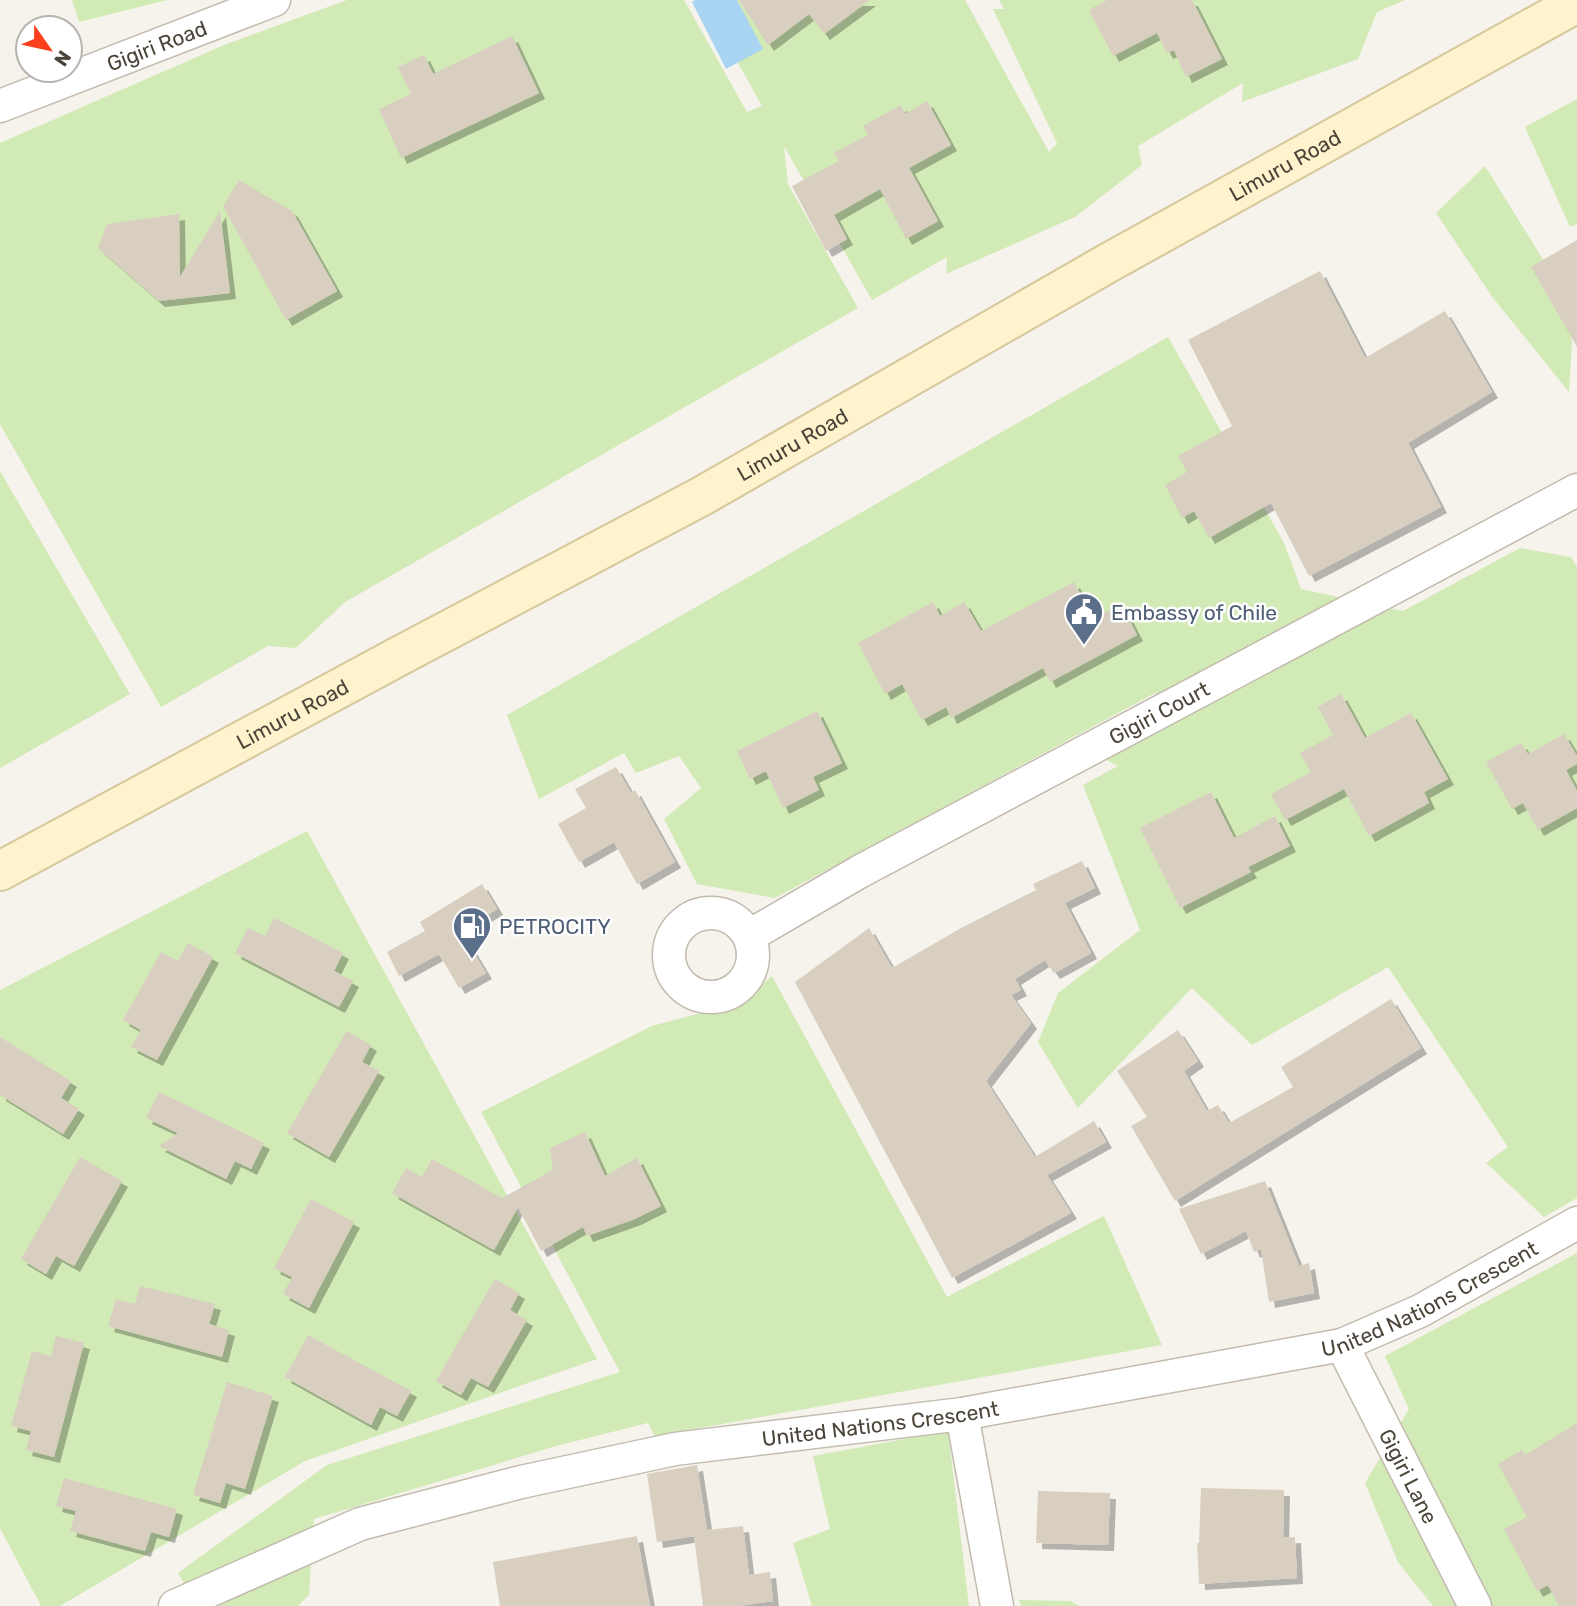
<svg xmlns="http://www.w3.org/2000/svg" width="1577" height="1606" font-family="Rubik,sans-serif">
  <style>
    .green { fill: #d2eab5 }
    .water { fill: #a9d4f2 }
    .building { fill: #d8cfc1; filter: url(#shadow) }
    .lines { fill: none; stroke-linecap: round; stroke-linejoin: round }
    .minor-casing { stroke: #c2bbae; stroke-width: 35 }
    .secondary-casing { stroke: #d6c79b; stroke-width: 42 }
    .minor { stroke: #fff; stroke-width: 32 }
    .secondary { stroke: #fff3cd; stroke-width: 38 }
    .labels { text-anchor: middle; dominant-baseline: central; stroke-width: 5; stroke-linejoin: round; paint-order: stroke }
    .street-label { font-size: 21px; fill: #4b4439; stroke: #fff }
    .service-label { font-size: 21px; fill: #4e5e75; stroke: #fff; text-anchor: start }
  </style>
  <defs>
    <filter id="shadow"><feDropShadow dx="6" dy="6" stdDeviation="0" flood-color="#0004"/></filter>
  </defs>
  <rect width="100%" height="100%" fill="#f6f3ec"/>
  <path class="green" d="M72 0H167L79 22Z
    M347 0H684L747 112 762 106 703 0H965L1049 152 1057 143 993 9H1004L999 0H1405L1377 12 1358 59 1242 102 1243 83 1138 146 1142 165 1075 217 946 274 947 257 872 300 784 146 788 184 858 308 345 602 296 648 268 646 161 707 0 424V143L224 45Z
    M1577 99V224L1570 227 1525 127Z
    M1485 166 1552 274 1572 341 1569 392 1493 298 1436 213Z
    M1168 337 1284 543 1301 589 1403 611 1520 548 1571 557 1577 567V1198L1544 1217 1486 1163 1508 1147 1388 967 1252 1045 1192 988 1078 1108 1038 1042 1058 993 1140 930 1083 785 1118 766 1101 757 1157 692 775 898 697 884 664 819 701 788 679 756 636 773 624 753 539 799 507 715Z
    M0 471 130 694 0 768Z
    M307 831 597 1359 305 1461 60 1606H41L0 1528V990Z
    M772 976 947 1297 1104 1216 1162 1345 655 1436 648 1423 556 1446 314 1519 309 1595 298 1606H198L178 1573 327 1465 620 1372 481 1112 652 1026 742 1002Z
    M1577 1253V1606H1433L1398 1562 1365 1483 1409 1409 1385 1356Z
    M948 1431 969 1606H812L793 1543 830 1529 813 1456Z
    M1019 1600 1070 1601 1079 1606H1021Z"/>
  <path class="water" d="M695 0H737L763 49 726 69 692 2Z"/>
  <path class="building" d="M739 0H870L824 34 809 14 768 45Z
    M1107 0H1192L1222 59 1186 77 1174 50 1167 53 1157 33 1113 56 1089 10Z
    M512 36 539 93 401 158 379 109 411 94 398 67 424 55 433 74Z
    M927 101 951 145 909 168 938 221 906 239 880 189 834 215 847 239 826 251 792 186 839 161 834 153 868 135 863 126 901 105 905 114Z
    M239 180 292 211 337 291 286 320 223 206Z
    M220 211 230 293 159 301 98 248 107 224 179 214 180 277Z
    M1577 240V347L1531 267Z
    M1320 271 1365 358 1445 311 1492 392 1408 443 1441 507 1309 576 1271 503 1209 538 1194 511 1182 518 1165 485 1187 472 1178 456 1232 426 1188 340Z
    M1074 582 1093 619 1121 604 1137 635 1050 682 1043 668 951 718 946 707 922 720 902 684 885 694 858 643 933 602 940 616 964 602 981 631Z
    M1341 694 1365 738 1411 713 1448 779 1424 792 1429 803 1369 836 1344 789 1285 820 1271 794 1311 772 1300 753 1333 735 1318 707Z
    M817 711 842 763 813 777 819 790 783 808 766 771 750 779 737 751Z
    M1564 734 1577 756V764L1566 770 1577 791V808L1538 830 1523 803 1512 809 1486 762 1521 743 1528 754Z
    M616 767 631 793 635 790 675 862 637 884 614 842 579 862 558 824 586 808 575 789Z
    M1211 792 1234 838 1275 816 1290 846 1248 867 1251 872 1180 908 1140 828Z
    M1082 861 1095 888 1065 903 1091 953 1054 973 1045 960 1015 979 1021 990 1011 995 1031 1023 986 1081 1035 1157 1094 1121 1106 1142 1047 1175 1071 1213 952 1278 795 982 869 928 892 968 963 927 1036 890 1033 884Z
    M482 884 497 909 461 931 486 973 459 988 439 954 399 976 387 952 425 931 420 922Z
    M274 918 343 953 334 971 353 981 339 1007 235 953 248 928 265 936Z
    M188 943 213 957 157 1060 131 1047 141 1030 123 1020 161 952 178 961Z
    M1391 999 1421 1048 1175 1201 1131 1126 1147 1117 1117 1071 1178 1030 1198 1061 1184 1071 1207 1111 1218 1105 1229 1123 1293 1087 1281 1067Z
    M347 1031 371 1045 362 1062 379 1071 329 1157 287 1133Z
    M0 1037 71 1081 61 1098 79 1109 63 1134 0 1095Z
    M159 1092 264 1143 251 1169 235 1161 226 1179 159 1146 178 1133 146 1118Z
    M585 1132 605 1176 637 1158 661 1206 635 1219 587 1236 583 1227 541 1251 518 1207 494 1250 392 1193 406 1168 422 1177 432 1159 502 1198 553 1170 550 1148Z
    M80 1157 122 1181 74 1266 56 1256 46 1274 21 1259Z
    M1265 1181 1299 1266 1309 1263 1314 1293 1269 1302 1261 1249 1254 1252 1246 1231 1201 1254 1179 1209Z
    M311 1199 354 1222 309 1308 283 1294 292 1277 274 1268Z
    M495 1279 519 1293 510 1310 527 1320 488 1387 471 1378 461 1395 436 1381Z
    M140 1286 215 1304 209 1324 229 1330 222 1357 108 1326 116 1299 135 1304Z
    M308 1335 411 1391 397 1416 380 1407 371 1425 285 1377Z
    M56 1336 84 1343 54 1457 26 1450 31 1431 11 1426 32 1351 51 1356Z
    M227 1382 273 1396 245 1489 226 1483 220 1503 193 1495Z
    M1577 1423V1606H1559L1548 1585 1537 1591 1504 1529 1527 1517 1498 1464 1522 1450 1525 1455Z
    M697 1465 707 1530 743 1526 749 1575 770 1572 773 1601 739 1606H703L694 1536 657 1542 647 1474Z
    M64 1478 177 1509 169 1537 151 1532 145 1551 70 1531 76 1511 56 1506Z
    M1201 1488 1284 1490 1283 1538 1295 1537 1297 1578 1199 1584 1197 1543H1199Z
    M1038 1491 1110 1493 1108 1545 1036 1543Z
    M637 1536 650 1606H500L493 1562Z"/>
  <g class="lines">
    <g class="minor-casing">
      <g id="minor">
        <path id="s1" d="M0 106 274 0"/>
        <circle cx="711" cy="955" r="42"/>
        <path id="s2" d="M749 936 859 872 1577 490"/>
        <path id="s3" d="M1342 1345 1475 1606"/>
        <path d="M962 1414 997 1606"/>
        <path id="s4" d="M175 1606 360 1524 521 1482 675 1449 962 1414 1342 1345 1420 1311 1577 1223"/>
      </g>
    </g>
    <g class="secondary-casing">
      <g id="secondary">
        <path id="s5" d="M0 871 403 654 702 496 1108 263 1577 3"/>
      </g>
    </g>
    <use href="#minor" class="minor"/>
    <use href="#secondary" class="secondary"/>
  </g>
  <defs>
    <g id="civic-pin" transform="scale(2.0125)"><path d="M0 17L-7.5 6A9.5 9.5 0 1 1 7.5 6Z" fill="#5c6f8a" stroke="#fff"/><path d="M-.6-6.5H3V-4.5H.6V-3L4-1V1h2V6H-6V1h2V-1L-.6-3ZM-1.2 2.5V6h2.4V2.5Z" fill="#fff"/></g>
    <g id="fuel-pin" transform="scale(2.0125)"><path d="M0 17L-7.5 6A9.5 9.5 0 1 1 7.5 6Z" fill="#5c6f8a" stroke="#fff"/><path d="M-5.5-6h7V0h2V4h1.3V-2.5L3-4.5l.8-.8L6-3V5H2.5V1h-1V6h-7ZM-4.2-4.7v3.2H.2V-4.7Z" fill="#fff"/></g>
  </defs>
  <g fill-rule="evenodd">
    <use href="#civic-pin" x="1084" y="612"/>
    <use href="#fuel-pin" x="472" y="926"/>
  </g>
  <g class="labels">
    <g class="street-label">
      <text stroke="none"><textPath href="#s1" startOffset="168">Gigiri Road</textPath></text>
      <text stroke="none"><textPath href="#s5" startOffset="1466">Limuru Road</textPath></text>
      <text stroke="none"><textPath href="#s5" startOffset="900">Limuru Road</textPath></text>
      <text stroke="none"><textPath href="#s2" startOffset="467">Gigiri Court</textPath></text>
      <text stroke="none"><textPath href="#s5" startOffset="332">Limuru Road</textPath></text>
      <text stroke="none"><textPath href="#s4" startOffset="1300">United Nations Crescent</textPath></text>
      <text stroke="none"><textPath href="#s4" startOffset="733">United Nations Crescent</textPath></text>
      <text stroke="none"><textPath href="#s3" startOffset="147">Gigiri Lane</textPath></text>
    </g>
    <g class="service-label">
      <text x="1111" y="612">Embassy of Chile</text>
      <text x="499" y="926">PETROCITY</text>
    </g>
  </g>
  <g transform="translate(49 49) rotate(124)"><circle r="33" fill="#ffffff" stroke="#b7b4b0" stroke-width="2"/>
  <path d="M0-5L12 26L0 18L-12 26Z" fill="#fc3f1d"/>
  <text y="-10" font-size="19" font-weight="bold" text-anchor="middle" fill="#4b4439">N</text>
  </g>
</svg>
